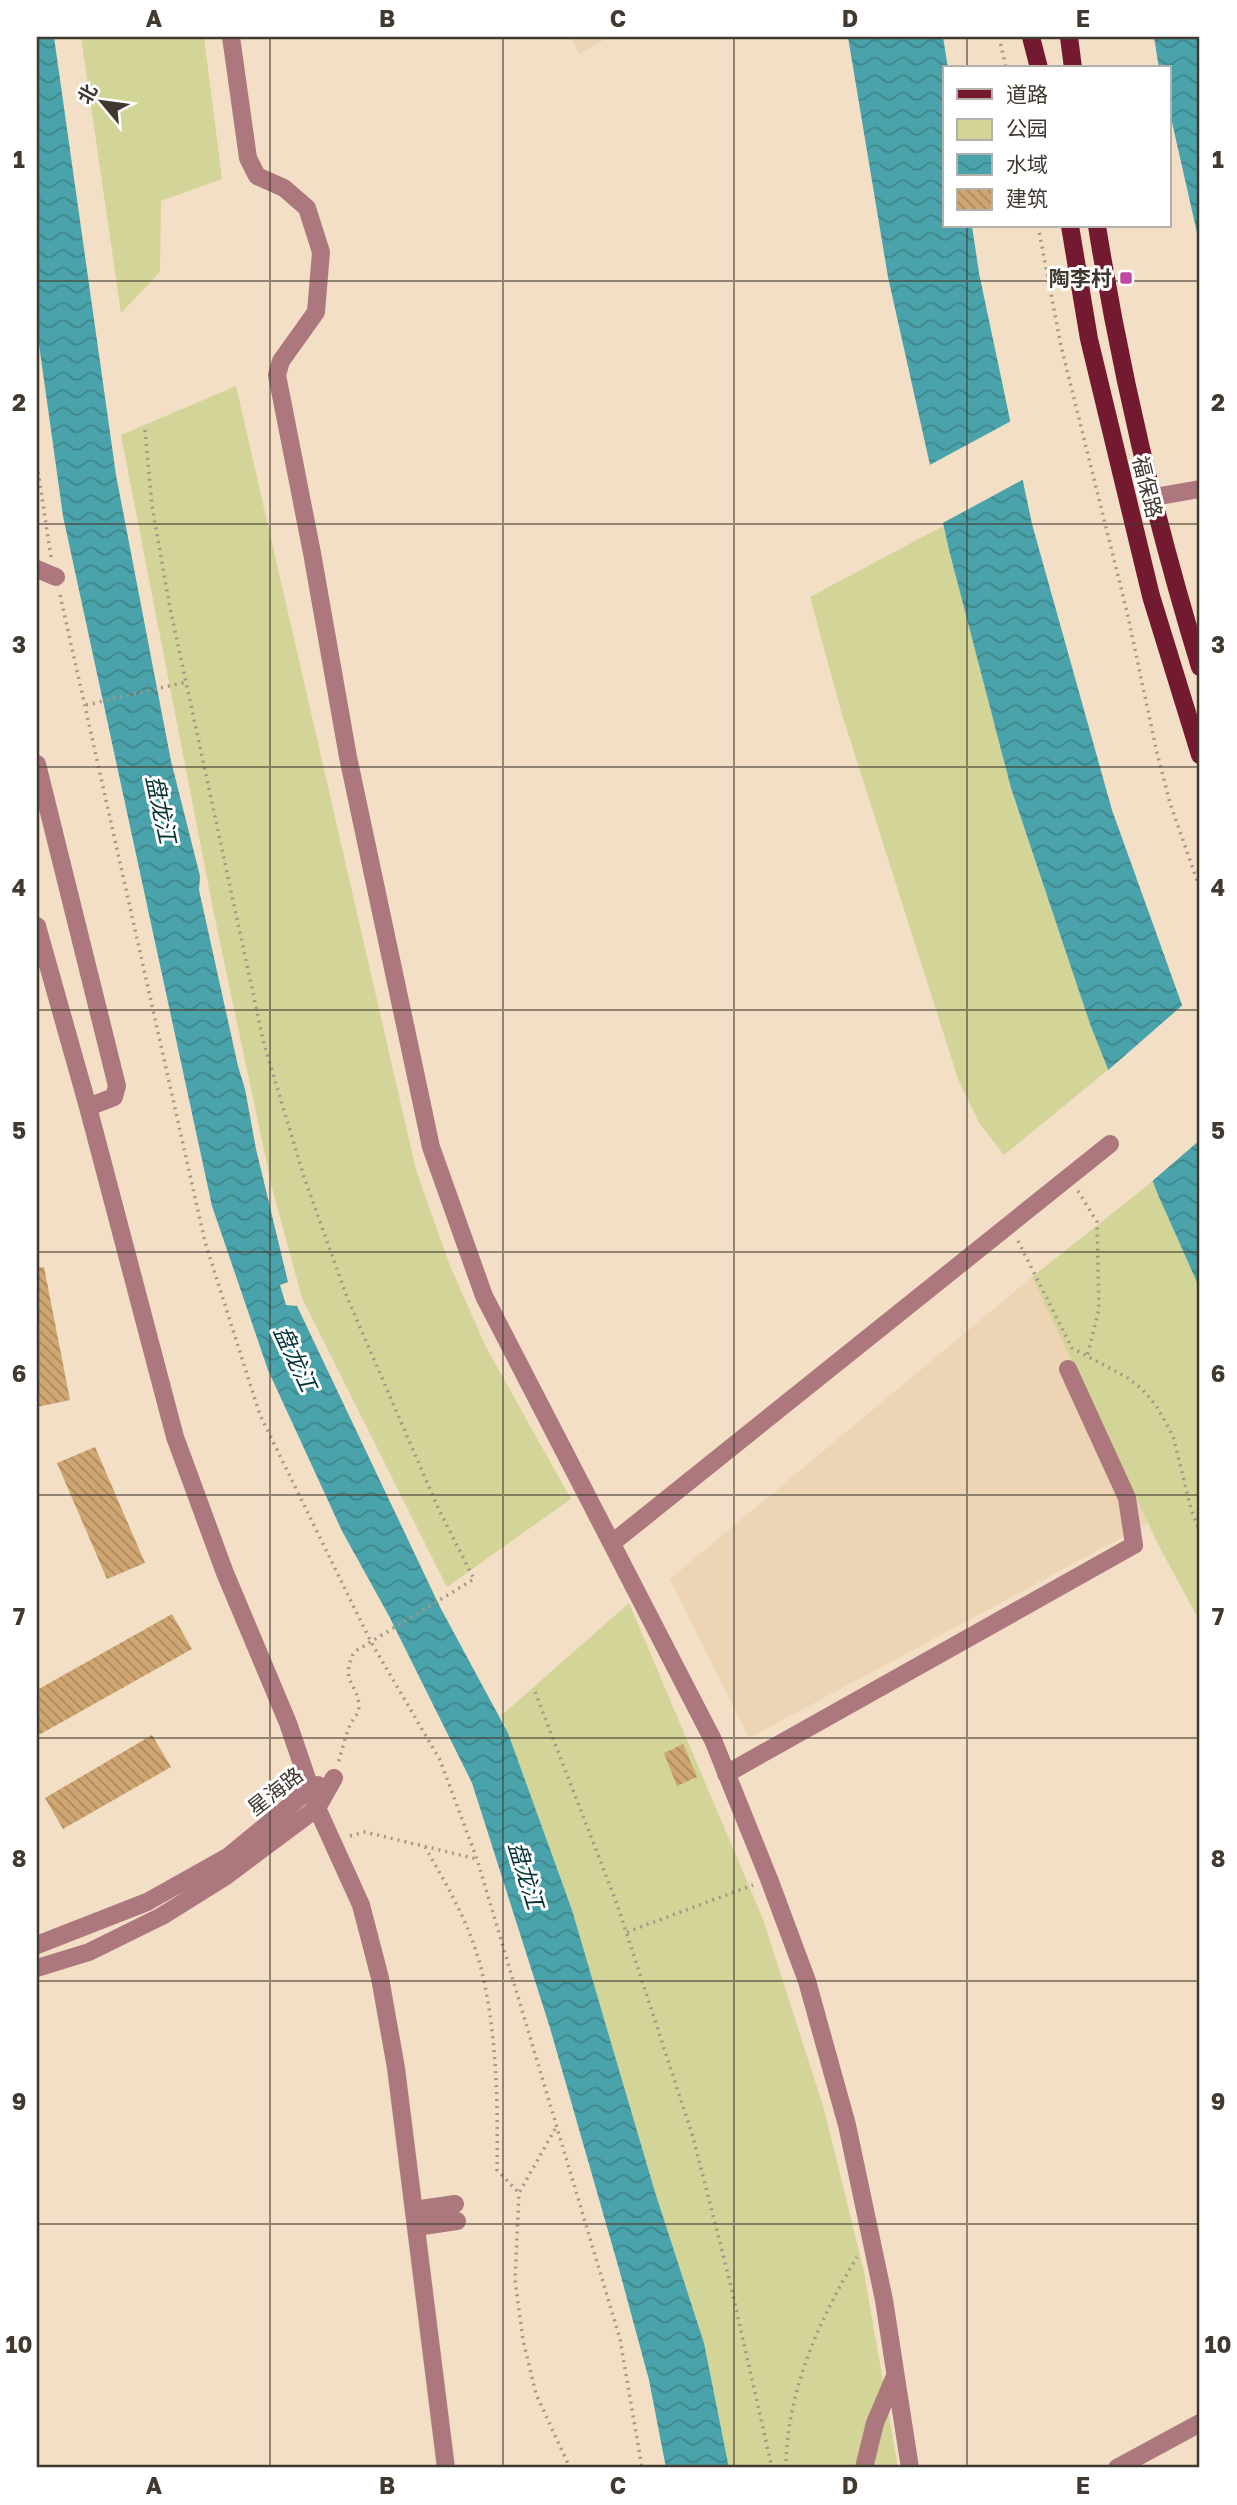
<svg xmlns="http://www.w3.org/2000/svg" width="1237" height="2505" font-family="'Golos Text','Noto Sans SC',sans-serif">
  <style>
    .built { fill: #ecd4b5 }
    .green { fill: #d2d498 }
    .water { fill: url(#water-waves) }
    .pier { fill: #f3dfc6 }
    .building { fill: url(#building-back-hatch) }
    .lines { fill: none; stroke-linecap: round; stroke-linejoin: round }
    .path { stroke: #a59784; stroke-width: 3.5; stroke-dasharray: 2 5; stroke-linecap: butt }
    .minor { stroke: #ac787e; stroke-width: 18 }
    .major { stroke: #731a30; stroke-width: 18 }
    .grid { fill: none; stroke: #41392f; stroke-width: 2; stroke-opacity: 0.55 }
    .poi-dot { fill: #c04aa2; stroke: #fff; stroke-width: 2.5 }
    .labels { text-anchor: middle; dominant-baseline: central; stroke-width: 6; stroke-linejoin: round; paint-order: stroke }
    .poi-label { font-size: 21px; font-weight: bold; fill: #41392f; stroke: #fff; text-anchor: end }
    .street-label { font-size: 21px; fill: #41392f; stroke: #fff }
    .water-label { font-size: 23px; font-style: italic; fill: #043134; stroke: #fff }
    .neatline { fill: none; stroke: #41392f; stroke-width: 2.5 }
    .grid-label { font-size: 23px; text-anchor: middle; font-weight: bold; fill: #41392f }
  </style>
  <defs>
    <pattern id="water-waves" width="16" height="10" patternUnits="userSpaceOnUse" patternTransform="scale(1.75)"><rect width="16" height="10" fill="#4aa3aa"/><path d="M0 5q4-4 8 0t8 0" fill="none" stroke="#3f868b"/></pattern>
    <pattern id="building-back-hatch" width="6" height="6" patternUnits="userSpaceOnUse" patternTransform="scale(1.75)"><rect width="6" height="6" fill="#cfa671"/><path d="M-1 5l2 2M0 0l6 6M5-1l2 2" fill="none" stroke="#aa885d"/></pattern>
  </defs>
  <rect width="100%" height="100%" fill="#f3dfc6"/>
  <path class="built" d="M571 37H609L579 54Z
    M1032 1277 1149 1523 749 1738 670 1579Z"/>
  <path class="green" d="M81 37H204L222 179 161 201 160 272 121 313Z
    M236 386 416 1170 450 1266 486 1347 571 1499 447 1587 302 1298 272 1188 214 914 121 435Z
    M943 526 1011 788 1090 1024 1109 1069 1004 1155 980 1124 958 1079 841 711 810 597Z
    M1153 1181 1200 1289V1622L1159 1546 1032 1277Z
    M629 1603 763 1919 824 2109 864 2272 898 2468H729L704 2343 655 2192 572 1910 501 1716Z"/>
  <path class="water" d="M37 37H54L116 475 171 761 200 876 199 890 238 1066 245 1089 256 1149 288 1282 280 1285 286 1305 297 1306 440 1607 508 1733 572 1910 655 2192 704 2343 729 2468H666L649 2380 619 2269 550 2028 472 1783 389 1616 342 1531 268 1370 212 1206 63 516 37 330Z
    M848 37H943L948 68H945V226H972L979 273 1032 524 1112 810 1200 1055V1289L1159 1197 1090 1024 1011 788 949 550 888 277Z
    M1154 37H1200V246L1169 109V68H1159Z"/>
  <path class="pier" d="M1013 420 1026 478 939 525 926 467Z
    M1185 1003 1200 1045V1140L1150 1183 1106 1072Z"/>
  <path class="building" d="M44 1267 70 1400 37 1407V1268Z
    M95 1447 145 1563 107 1579 57 1463Z
    M172 1614 192 1649 37 1736V1690Z
    M152 1735 171 1767 63 1829 45 1798Z
    M683 1744 697 1777 677 1786 664 1753Z"/>
  <g class="lines">
    <path class="path" d="M999 37 1006 68
      M1038 226 1061 346 1127 612 1157 753 1170 803 1200 889
      M145 430 152 506 170 608 264 1044 304 1177 347 1297 439 1510 474 1579 354 1652C340 1683 357 1682 359 1705 359 1715 353 1718 350 1725 345 1737 342 1751 338 1763
      M37 465 51 557
      M60 595 205 1242 260 1415 371 1642 440 1760 477 1859 620 2339 642 2468
      M86 705 186 682
      M1078 1191 1097 1222 1099 1309 1087 1357
      M1018 1241 1072 1348 1128 1378 1143 1390 1157 1407 1173 1436 1191 1509 1200 1532
      M535 1692 617 1904 693 2137 730 2282 772 2468
      M350 1836 365 1832 477 1859
      M425 1847C447 1885 470 1925 481 1968 497 2034 498 2102 497 2170L519 2193
      M627 1932 753 1885
      M555 2129 519 2193 515 2280 523 2340 536 2394 570 2468
      M786 2468C786 2394 819 2319 857 2257"/>
    <path class="minor" d="M231 37 248 158 257 176 284 188 307 208 321 252 316 312 281 361 277 375 312 553 348 757 431 1147 484 1296 713 1740 769 1879 807 1981 847 2125 884 2300 910 2468
      M1154 497 1200 489
      M37 569 56 577
      M37 764 117 1086 114 1097 88 1107
      M37 926 88 1107 175 1437 225 1573 288 1723 317 1808 361 1905 380 1978 396 2068 446 2468
      M612 1543 1110 1144
      M726 1774 1134 1545 1127 1498 1068 1369
      M37 1945 147 1902 229 1856 310 1789 318 1785
      M37 1968 89 1952 162 1916 226 1876 317 1808 334 1778
      M414 2210 455 2204
      M416 2227 457 2221
      M864 2468 875 2423 895 2376
      M1117 2468 1200 2423"/>
    <path class="major" d="M1031 37 1039 68
      M1069 37 1073 68
      M1070 226 1089 339 1151 596 1200 755
      M1097 226C1121 375 1156 523 1200 667"/>
  </g>
  <path class="grid" d="M270 37V2468M503 37V2468M734 37V2468M967 37V68M967 226V2468M37 281H1200M37 524H1200M37 767H1200M37 1010H1200M37 1252H1200M37 1495H1200M37 1738H1200M37 1981H1200M37 2224H1200"/>
  <rect class="poi-dot" x="1119" y="271" width="14" height="14" rx="3.5"/>
  <g class="labels">
    <g class="poi-label">
      <text x="1112" y="278">陶李村</text>
    </g>
    <g class="street-label">
      <text transform="translate(1148 487) rotate(76)">福保路</text>
      <text transform="translate(275 1791) rotate(-38)">星海路</text>
    </g>
    <g class="water-label">
      <text transform="translate(162 809) rotate(78)">盘龙江</text>
      <text transform="translate(296 1358) rotate(65)">盘龙江</text>
      <text transform="translate(527 1875) rotate(73)">盘龙江</text>
    </g>
  </g>
  <rect width="1237" height="2505" fill="none" stroke="#ffffff" stroke-width="77"/>
  <rect x="943" y="66" width="228" height="161" fill="#ffffff" stroke="#b3b0ac" stroke-width="2"/>
  <rect x="957" y="89" width="35" height="10" fill="#731a30" stroke="#b3b0ac" stroke-width="2"/>
  <text x="1006" y="102" font-size="21" fill="#41392f">道路</text>
  <rect x="957" y="119" width="35" height="21" fill="#d2d498" stroke="#b3b0ac" stroke-width="2"/>
  <text x="1006" y="136" font-size="21" fill="#41392f">公园</text>
  <rect x="957" y="154" width="35" height="21" fill="url(#water-waves)" stroke="#b3b0ac" stroke-width="2"/>
  <text x="1006" y="172" font-size="21" fill="#41392f">水域</text>
  <rect x="957" y="189" width="35" height="21" fill="url(#building-back-hatch)" stroke="#b3b0ac" stroke-width="2"/>
  <text x="1006" y="206" font-size="21" fill="#41392f">建筑</text>
  <g transform="translate(102 102) rotate(299)" stroke="#ffffff" stroke-width="5" paint-order="stroke">
  <path d="M0-5L12 26L0 18L-12 26Z" fill="#41392f"/>
  <text y="-10" font-size="19" font-weight="bold" text-anchor="middle" fill="#41392f">北</text>
  </g>
  <rect x="38" y="38" width="1160" height="2428" class="neatline"/>
  <g class="grid-label">
    <text x="154" y="27">A</text>
    <text x="387" y="27">B</text>
    <text x="618" y="27">C</text>
    <text x="850" y="27">D</text>
    <text x="1083" y="27">E</text>
    <text x="19" y="168">1</text>
    <text x="1218" y="168">1</text>
    <text x="19" y="411">2</text>
    <text x="1218" y="411">2</text>
    <text x="19" y="653">3</text>
    <text x="1218" y="653">3</text>
    <text x="19" y="896">4</text>
    <text x="1218" y="896">4</text>
    <text x="19" y="1139">5</text>
    <text x="1218" y="1139">5</text>
    <text x="19" y="1382">6</text>
    <text x="1218" y="1382">6</text>
    <text x="19" y="1625">7</text>
    <text x="1218" y="1625">7</text>
    <text x="19" y="1867">8</text>
    <text x="1218" y="1867">8</text>
    <text x="19" y="2110">9</text>
    <text x="1218" y="2110">9</text>
    <text x="19" y="2353">10</text>
    <text x="1218" y="2353">10</text>
    <text x="154" y="2494">A</text>
    <text x="387" y="2494">B</text>
    <text x="618" y="2494">C</text>
    <text x="850" y="2494">D</text>
    <text x="1083" y="2494">E</text>
  </g>
</svg>
